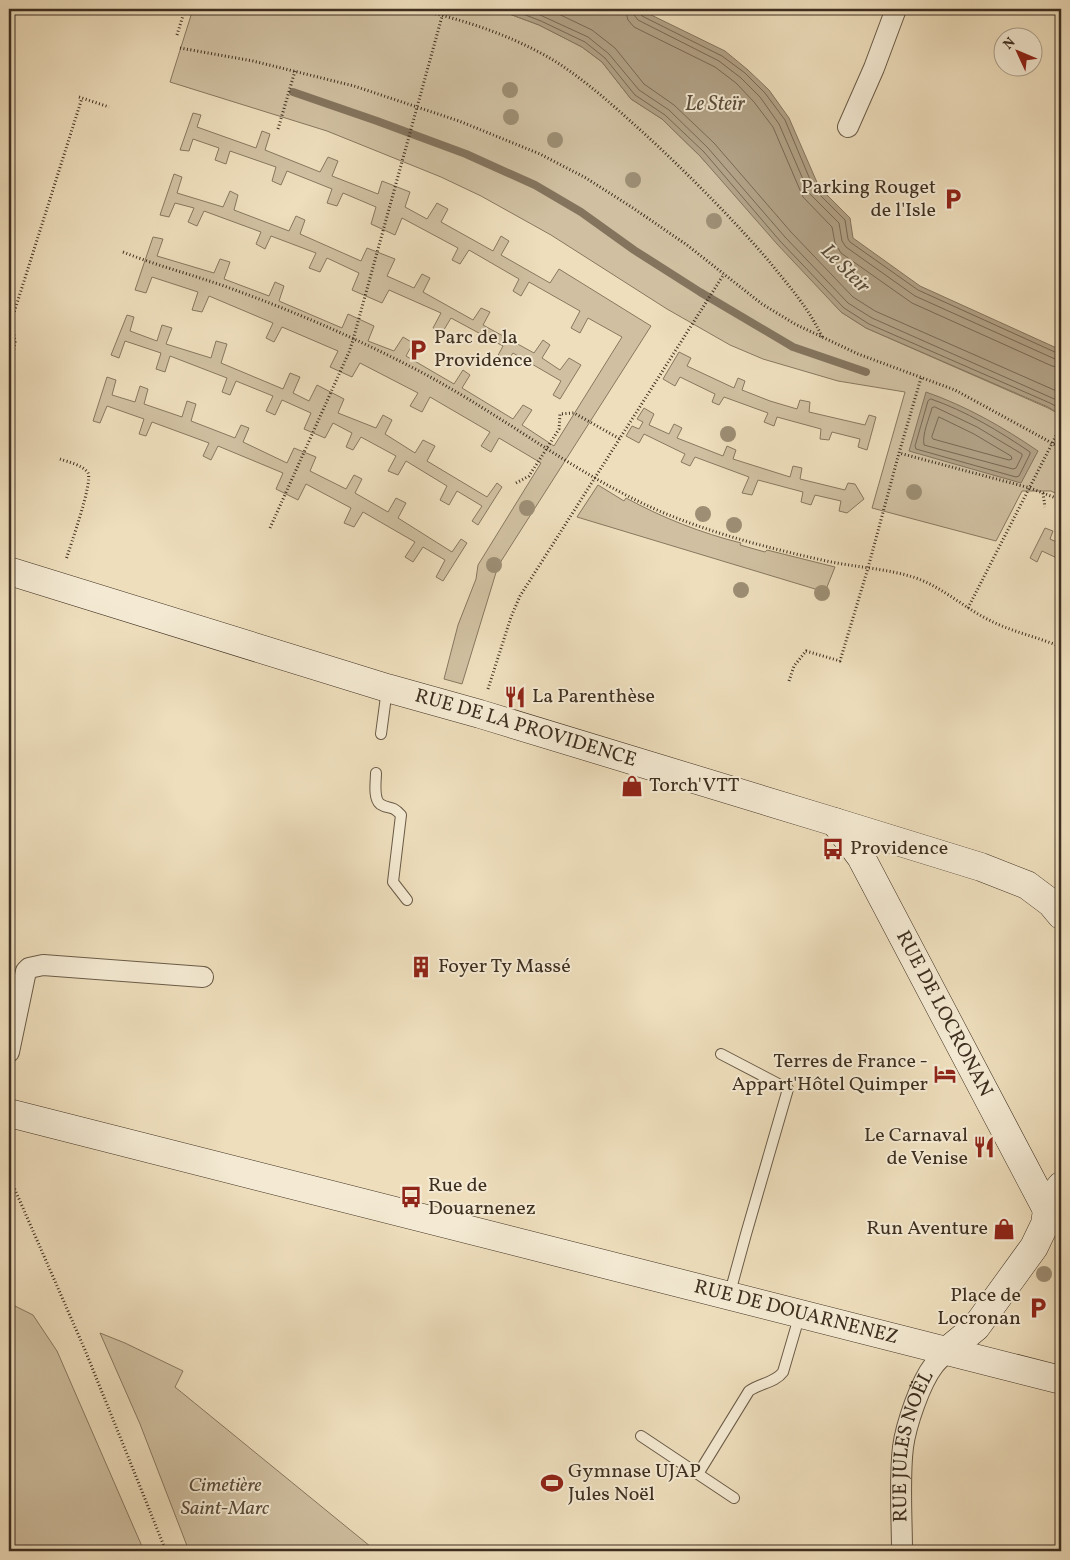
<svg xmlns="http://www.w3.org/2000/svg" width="1070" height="1560" font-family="Vollkorn,serif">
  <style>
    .green { fill: #d0c0a1; stroke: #877860 }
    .water { fill: #b2a287; stroke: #84745e }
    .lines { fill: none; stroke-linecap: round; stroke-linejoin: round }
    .shore { stroke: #786854; stroke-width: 1 }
    .stream { stroke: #84745e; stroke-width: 8 }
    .lane-casing { stroke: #6a5b47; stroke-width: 12 }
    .street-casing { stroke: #6a5b47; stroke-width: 22 }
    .secondary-casing { stroke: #3e2f20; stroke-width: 29 }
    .path { stroke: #3e2f20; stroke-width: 3; stroke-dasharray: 1 2.5; stroke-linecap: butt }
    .lane { stroke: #f4ead3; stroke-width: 10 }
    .street { stroke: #f4ead3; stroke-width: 20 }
    .secondary { stroke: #f4ead3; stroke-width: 28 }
    .tree { fill: #9d8e74 }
    .labels { text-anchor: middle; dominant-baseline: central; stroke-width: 4; stroke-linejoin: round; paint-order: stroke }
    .poi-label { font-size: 20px; fill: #3e2f20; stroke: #f4ead3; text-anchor: start }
    .street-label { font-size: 20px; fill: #3e2f20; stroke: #f4ead3 }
    .park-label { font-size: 20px; font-style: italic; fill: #5b4c3a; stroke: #f4ead3 }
    .water-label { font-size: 21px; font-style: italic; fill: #5b4c3a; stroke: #f4ead3 }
  </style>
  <rect width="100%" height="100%" fill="#eedebc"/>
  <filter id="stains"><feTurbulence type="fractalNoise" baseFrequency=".004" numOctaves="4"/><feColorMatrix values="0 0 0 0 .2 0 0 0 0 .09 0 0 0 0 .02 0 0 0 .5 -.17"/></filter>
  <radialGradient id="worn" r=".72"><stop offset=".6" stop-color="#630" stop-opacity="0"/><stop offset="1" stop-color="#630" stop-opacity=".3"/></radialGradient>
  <path class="green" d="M193 9H496L539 25 582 47 602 62 631 99 662 119 700 156 841 312 866 328 1048 408 1061 415V496L1051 491H1022L996 541 872 508 905 392 838 381 763 359 730 345 667 309 551 235 481 196 441 177 327 131 170 82Z
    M193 113 201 115 197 127 256 148 262 131 270 134 265 150 320 172 328 157 338 161 332 176 378 194 382 181 410 192 405 207 427 219 437 203 448 209 441 222 493 251 501 236 509 241 501 255 550 283 559 269 651 326 498 566 462 684 444 679 458 625 476 579 478 565 541 463 499 438 491 452 481 446 490 432 430 397 422 412 410 406 418 393 360 363 352 377 330 367 338 351 282 327 274 342 266 338 273 323 209 296 202 312 192 310 198 292 152 277 146 293 135 290 153 237 163 239 157 256 214 273 220 259 230 262 224 279 269 296 275 282 284 286 279 301 342 328 348 314 374 326 368 341 394 351 403 337 413 343 406 356 454 384 463 370 470 375 462 388 513 419 523 405 532 410 522 425 554 446 622 337 588 318 580 333 571 328 580 311 529 282 521 296 513 291 519 279 469 250 460 264 452 260 458 248 402 218 395 235 371 224 376 207 343 193 337 206 327 203 332 189 287 171 281 185 272 181 276 167 230 151 226 164 215 160 219 148 193 139 189 151 180 150Z
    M174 174 182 177 177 193 223 207 230 191 238 195 234 210 289 231 296 216 305 220 300 234 361 261 367 248 395 259 387 276 414 288 422 274 430 278 423 292 473 320 481 308 490 312 483 325 534 353 543 340 550 345 542 358 560 370 569 358 581 365 560 399 553 395 561 381 513 353 504 366 495 361 503 346 451 318 442 333 433 328 441 313 389 290 382 303 352 290 359 273 327 258 320 272 309 268 316 253 271 236 265 249 256 244 261 232 204 211 197 226 188 222 194 208 175 203 169 217 160 215Z
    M127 315 134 317 130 331 157 341 162 325 172 328 166 344 211 358 216 341 227 344 221 363 283 389 290 373 300 377 293 393 309 401 317 385 344 399 338 413 376 428 383 415 392 420 385 434 415 453 423 440 435 446 427 461 487 497 497 483 502 487 478 525 472 521 482 506 457 491 449 505 440 500 447 486 406 461 398 475 388 471 396 456 361 437 353 450 346 447 352 433 333 423 325 438 304 429 311 413 282 400 275 415 266 411 273 396 236 381 230 395 222 392 227 378 170 356 165 372 156 369 161 353 125 341 119 358 111 355Z
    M679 352 691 358 687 366 734 388 738 378 745 381 742 390 770 401 797 409 800 400 810 402 809 412 865 425 869 415 876 417 867 450 858 447 860 439 832 432 829 440 820 439 821 429 777 417 774 426 764 422 768 413 724 397 719 405 712 402 715 394 680 377 675 386 663 379Z
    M107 377 116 380 112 395 135 402 140 386 148 389 144 404 182 417 187 401 196 404 191 421 235 438 241 425 249 428 243 442 287 463 294 448 316 457 310 471 346 489 354 475 362 479 355 493 388 512 396 498 406 503 398 518 452 552 461 539 467 543 443 581 436 577 445 560 423 547 413 562 405 557 415 542 363 512 354 527 344 523 351 508 306 484 298 500 276 489 283 473 218 446 211 460 203 456 209 443 152 422 146 436 139 434 144 419 107 406 100 423 93 421Z
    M644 408 654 414 649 425 669 434 674 424 682 428 677 438 723 456 727 446 736 450 733 459 790 477 793 466 802 468 800 479 845 490 848 483 855 484 864 499 847 513 839 511 841 501 815 495 811 505 801 502 803 492 758 480 752 495 742 493 749 477 695 457 690 466 681 462 685 454 644 434 639 443 626 436 632 426 639 429 643 422 637 419Z
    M598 485 624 501 626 498C663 518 701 533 741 543L740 545 765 552 767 550 835 567 825 592 577 517Z
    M1045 528 1053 531 1050 539 1061 544V560L1042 551 1037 562 1030 558Z
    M9 1303 33 1315 57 1351 144 1551H9Z
    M100 1333 125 1343 183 1371 175 1387 376 1551H189L140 1424Z"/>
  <path class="water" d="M496 9H639L725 51 748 70 769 90 789 118 819 187 850 218 853 238 920 286 1061 350V415L1048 407 866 328 841 312 777 244 700 156 662 119 631 99 602 62 582 47 539 25Z
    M926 392C966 406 1003 427 1038 451L1021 483 909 451Z"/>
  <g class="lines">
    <path class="shore" d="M510 9 541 21 585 42 605 58 635 95 665 115 704 152 780 241 844 308 869 324 1050 403 1061 409
      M527 9 588 37 609 54 639 90 669 110 708 148 785 237 848 303 872 318 1061 402
      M548 9 592 30 615 48 644 84 674 105 714 143 791 232 853 297 875 311 1061 393
      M625 9 628 20 634 27 715 67 736 83 754 102 773 127 803 197 832 227 835 243 841 253 912 303 1052 366 1061 368
      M633 9 634 15 638 20 719 61 741 78 760 97 779 124 809 193 839 223 842 241 846 247 915 296 1055 359 1061 360
      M639 9V13L642 16 722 56 745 73 765 93 785 120 814 189 845 220 848 239 850 242 918 290 1057 353 1061 354
      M931 399C966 411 999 431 1030 452V454L1019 476 1016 477 916 449 915 446 928 401Z
      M935 407 977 427 1022 454V456L1016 468 1013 469 924 445C922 434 929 419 932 408Z
      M939 417 974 434 1011 456 1012 459 1009 460 933 439 932 437Z"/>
    <path class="stream" d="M293 92 377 121 466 154 535 185 581 212 634 250 700 292 793 347 866 372"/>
    <g class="lane-casing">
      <path id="lane" d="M381 734 387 689
        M376 773C376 781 373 798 380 804 389 810 391 804 401 815L393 882 407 900
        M721 1054 788 1089 746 1234 729 1296
        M641 1436 734 1498
        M698 1474 749 1391C760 1383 775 1383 783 1372L800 1314"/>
    </g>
    <g class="street-casing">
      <g id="street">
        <path d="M848 127 874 68 896 9"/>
        <path d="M9 1052 26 971 29 968 43 965 203 977"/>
        <path id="s1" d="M902 1551C902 1519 899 1479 903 1447 906 1425 920 1383 934 1365 938 1360 943 1356 947 1351"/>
      </g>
    </g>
    <g class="secondary-casing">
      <g id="secondary">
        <path id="s2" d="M9 571 387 688 480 714 835 822 981 867 1027 885 1051 903 1061 915"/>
        <path id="s3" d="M835 822 861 857 1047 1210"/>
        <path id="s4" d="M9 1113 1061 1380"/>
        <path d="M947 1351 976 1327 1034 1247 1045 1224 1047 1210 1053 1196 1061 1186"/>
      </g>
    </g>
    <path class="path" d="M415 9C462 19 511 35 553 60 587 81 617 109 647 136 689 175 730 216 768 260 788 285 809 308 822 337
      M177 35 185 9
      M180 48 253 61 354 86 459 121 540 154 586 178 633 208 687 245 762 304 795 324 858 354 955 390 1061 448
      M79 97 109 107
      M278 129 295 71
      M123 252C160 267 198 276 235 290 298 313 360 340 419 371 503 415 577 476 664 513 715 534 768 548 822 560 852 567 884 568 913 577 941 586 963 607 989 620 1012 632 1038 637 1061 647
      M9 377 15 342 12 319 82 98
      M921 378 899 453 1030 488 1061 500
      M60 459C68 462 83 465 88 473 93 483 70 546 66 560
      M516 483 529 476 547 448 559 429 560 414 574 413 620 439
      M1043 493 1045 507
      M270 528 349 352 353 340 444 9
      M968 608 1061 426
      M789 681 794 666 806 651 840 661 868 568 899 453
      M488 689 511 617 520 596 724 274
      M9 1176 85 1350 166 1551"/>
    <use href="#lane" class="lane"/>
    <use href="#street" class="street"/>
    <use href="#secondary" class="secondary"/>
  </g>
  <g class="tree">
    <circle cx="510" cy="90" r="8"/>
    <circle cx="511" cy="117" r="8"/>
    <circle cx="555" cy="140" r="8"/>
    <circle cx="633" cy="180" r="8"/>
    <circle cx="714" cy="221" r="8"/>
    <circle cx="728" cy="434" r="8"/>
    <circle cx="914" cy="492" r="8"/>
    <circle cx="527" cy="508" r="8"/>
    <circle cx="703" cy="514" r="8"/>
    <circle cx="734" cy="525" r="8"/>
    <circle cx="494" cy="565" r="8"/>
    <circle cx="741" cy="590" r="8"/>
    <circle cx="822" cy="593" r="8"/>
    <circle cx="1044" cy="1274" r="8"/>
  </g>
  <defs>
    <g id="parking-bare" transform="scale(1.725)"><path d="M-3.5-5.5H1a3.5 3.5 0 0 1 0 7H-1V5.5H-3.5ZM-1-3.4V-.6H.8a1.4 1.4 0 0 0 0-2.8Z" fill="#8f2418" stroke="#f4ead3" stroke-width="2.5" paint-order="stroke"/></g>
    <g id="restaurant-bare" transform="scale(1.725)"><path d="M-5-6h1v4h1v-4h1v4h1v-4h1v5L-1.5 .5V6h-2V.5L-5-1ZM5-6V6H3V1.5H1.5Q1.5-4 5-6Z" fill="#8f2418" stroke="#f4ead3" stroke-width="2.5" paint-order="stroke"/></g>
    <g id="shop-bare" transform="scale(1.725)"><path d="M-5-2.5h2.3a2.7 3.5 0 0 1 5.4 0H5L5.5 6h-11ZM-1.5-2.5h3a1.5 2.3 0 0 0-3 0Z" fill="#8f2418" stroke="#f4ead3" stroke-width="2.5" paint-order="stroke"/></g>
    <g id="bus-bare" transform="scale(1.725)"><path d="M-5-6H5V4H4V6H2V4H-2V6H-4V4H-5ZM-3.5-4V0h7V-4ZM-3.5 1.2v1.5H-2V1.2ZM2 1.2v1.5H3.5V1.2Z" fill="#8f2418" stroke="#f4ead3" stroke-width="2.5" paint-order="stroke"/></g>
    <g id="building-bare" transform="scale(1.725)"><path d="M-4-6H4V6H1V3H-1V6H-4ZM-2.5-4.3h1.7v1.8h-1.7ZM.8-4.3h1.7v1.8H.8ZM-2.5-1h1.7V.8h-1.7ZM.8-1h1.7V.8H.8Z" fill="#8f2418" stroke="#f4ead3" stroke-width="2.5" paint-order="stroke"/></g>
    <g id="hotel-bare" transform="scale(1.725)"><path d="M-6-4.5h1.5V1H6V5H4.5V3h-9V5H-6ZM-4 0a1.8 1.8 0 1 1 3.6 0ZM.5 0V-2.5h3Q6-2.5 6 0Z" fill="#8f2418" stroke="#f4ead3" stroke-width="2.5" paint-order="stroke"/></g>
    <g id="stadium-bare" transform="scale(1.725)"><path d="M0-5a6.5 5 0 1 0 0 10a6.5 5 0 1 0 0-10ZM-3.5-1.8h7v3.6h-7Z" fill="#8f2418" stroke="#f4ead3" stroke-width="2.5" paint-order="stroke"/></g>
  </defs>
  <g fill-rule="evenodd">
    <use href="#parking-bare" x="953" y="199"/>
    <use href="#parking-bare" x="418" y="350"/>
    <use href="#restaurant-bare" x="515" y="697"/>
    <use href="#shop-bare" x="632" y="786"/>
    <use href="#bus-bare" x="833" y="849"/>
    <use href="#building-bare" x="421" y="967"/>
    <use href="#hotel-bare" x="945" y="1074"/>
    <use href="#restaurant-bare" x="984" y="1147"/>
    <use href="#bus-bare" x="411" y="1197"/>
    <use href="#shop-bare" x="1004" y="1229"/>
    <use href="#parking-bare" x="1038" y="1308"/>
    <use href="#stadium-bare" x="552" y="1483"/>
  </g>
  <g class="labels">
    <g class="poi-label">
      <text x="936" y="188" text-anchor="end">Parking Rouget<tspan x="936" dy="23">de l'Isle</tspan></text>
      <text x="434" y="338">Parc de la<tspan x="434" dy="23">Providence</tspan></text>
      <text x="532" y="697">La Parenthèse</text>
      <text x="649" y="786">Torch'VTT</text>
      <text x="850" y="849">Providence</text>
      <text x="438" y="967">Foyer Ty Massé</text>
      <text x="928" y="1062" text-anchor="end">Terres de France -<tspan x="928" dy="23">Appart'Hôtel Quimper</tspan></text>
      <text x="968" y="1136" text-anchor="end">Le Carnaval<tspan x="968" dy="23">de Venise</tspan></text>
      <text x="428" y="1186">Rue de<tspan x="428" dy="23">Douarnenez</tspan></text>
      <text x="988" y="1229" text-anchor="end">Run Aventure</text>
      <text x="1021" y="1296" text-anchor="end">Place de<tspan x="1021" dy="23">Locronan</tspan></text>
      <text x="568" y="1472">Gymnase UJAP<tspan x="568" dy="23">Jules Noël</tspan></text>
    </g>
    <g class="street-label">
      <text stroke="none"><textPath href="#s2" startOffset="540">RUE DE LA PROVIDENCE</textPath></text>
      <text stroke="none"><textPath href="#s3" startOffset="221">RUE DE LOCRONAN</textPath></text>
      <text stroke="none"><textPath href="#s4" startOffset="812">RUE DE DOUARNENEZ</textPath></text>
      <text stroke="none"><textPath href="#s1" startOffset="106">RUE JULES NOËL</textPath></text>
    </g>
    <g class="park-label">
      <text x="225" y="1486">Cimetière<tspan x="225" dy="23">Saint-Marc</tspan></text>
    </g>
    <g class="water-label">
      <text x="715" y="104">Le Steïr</text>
      <text transform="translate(845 269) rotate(45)">Le Steir</text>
    </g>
  </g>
  <rect width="1070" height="1560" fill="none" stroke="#eedebc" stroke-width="30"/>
  <rect x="10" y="10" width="1050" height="1540" fill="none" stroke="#3e2f20" stroke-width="2.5"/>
  <rect x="15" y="15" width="1040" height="1530" fill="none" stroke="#3e2f20"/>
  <g transform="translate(1018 52) rotate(314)"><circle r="24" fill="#f4ead3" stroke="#ab9f8b"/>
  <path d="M0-4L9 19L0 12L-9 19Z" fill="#8f2418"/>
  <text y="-8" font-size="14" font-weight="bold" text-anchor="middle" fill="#3e2f20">N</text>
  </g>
  <rect width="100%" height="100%" filter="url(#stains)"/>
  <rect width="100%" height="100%" fill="url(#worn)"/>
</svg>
